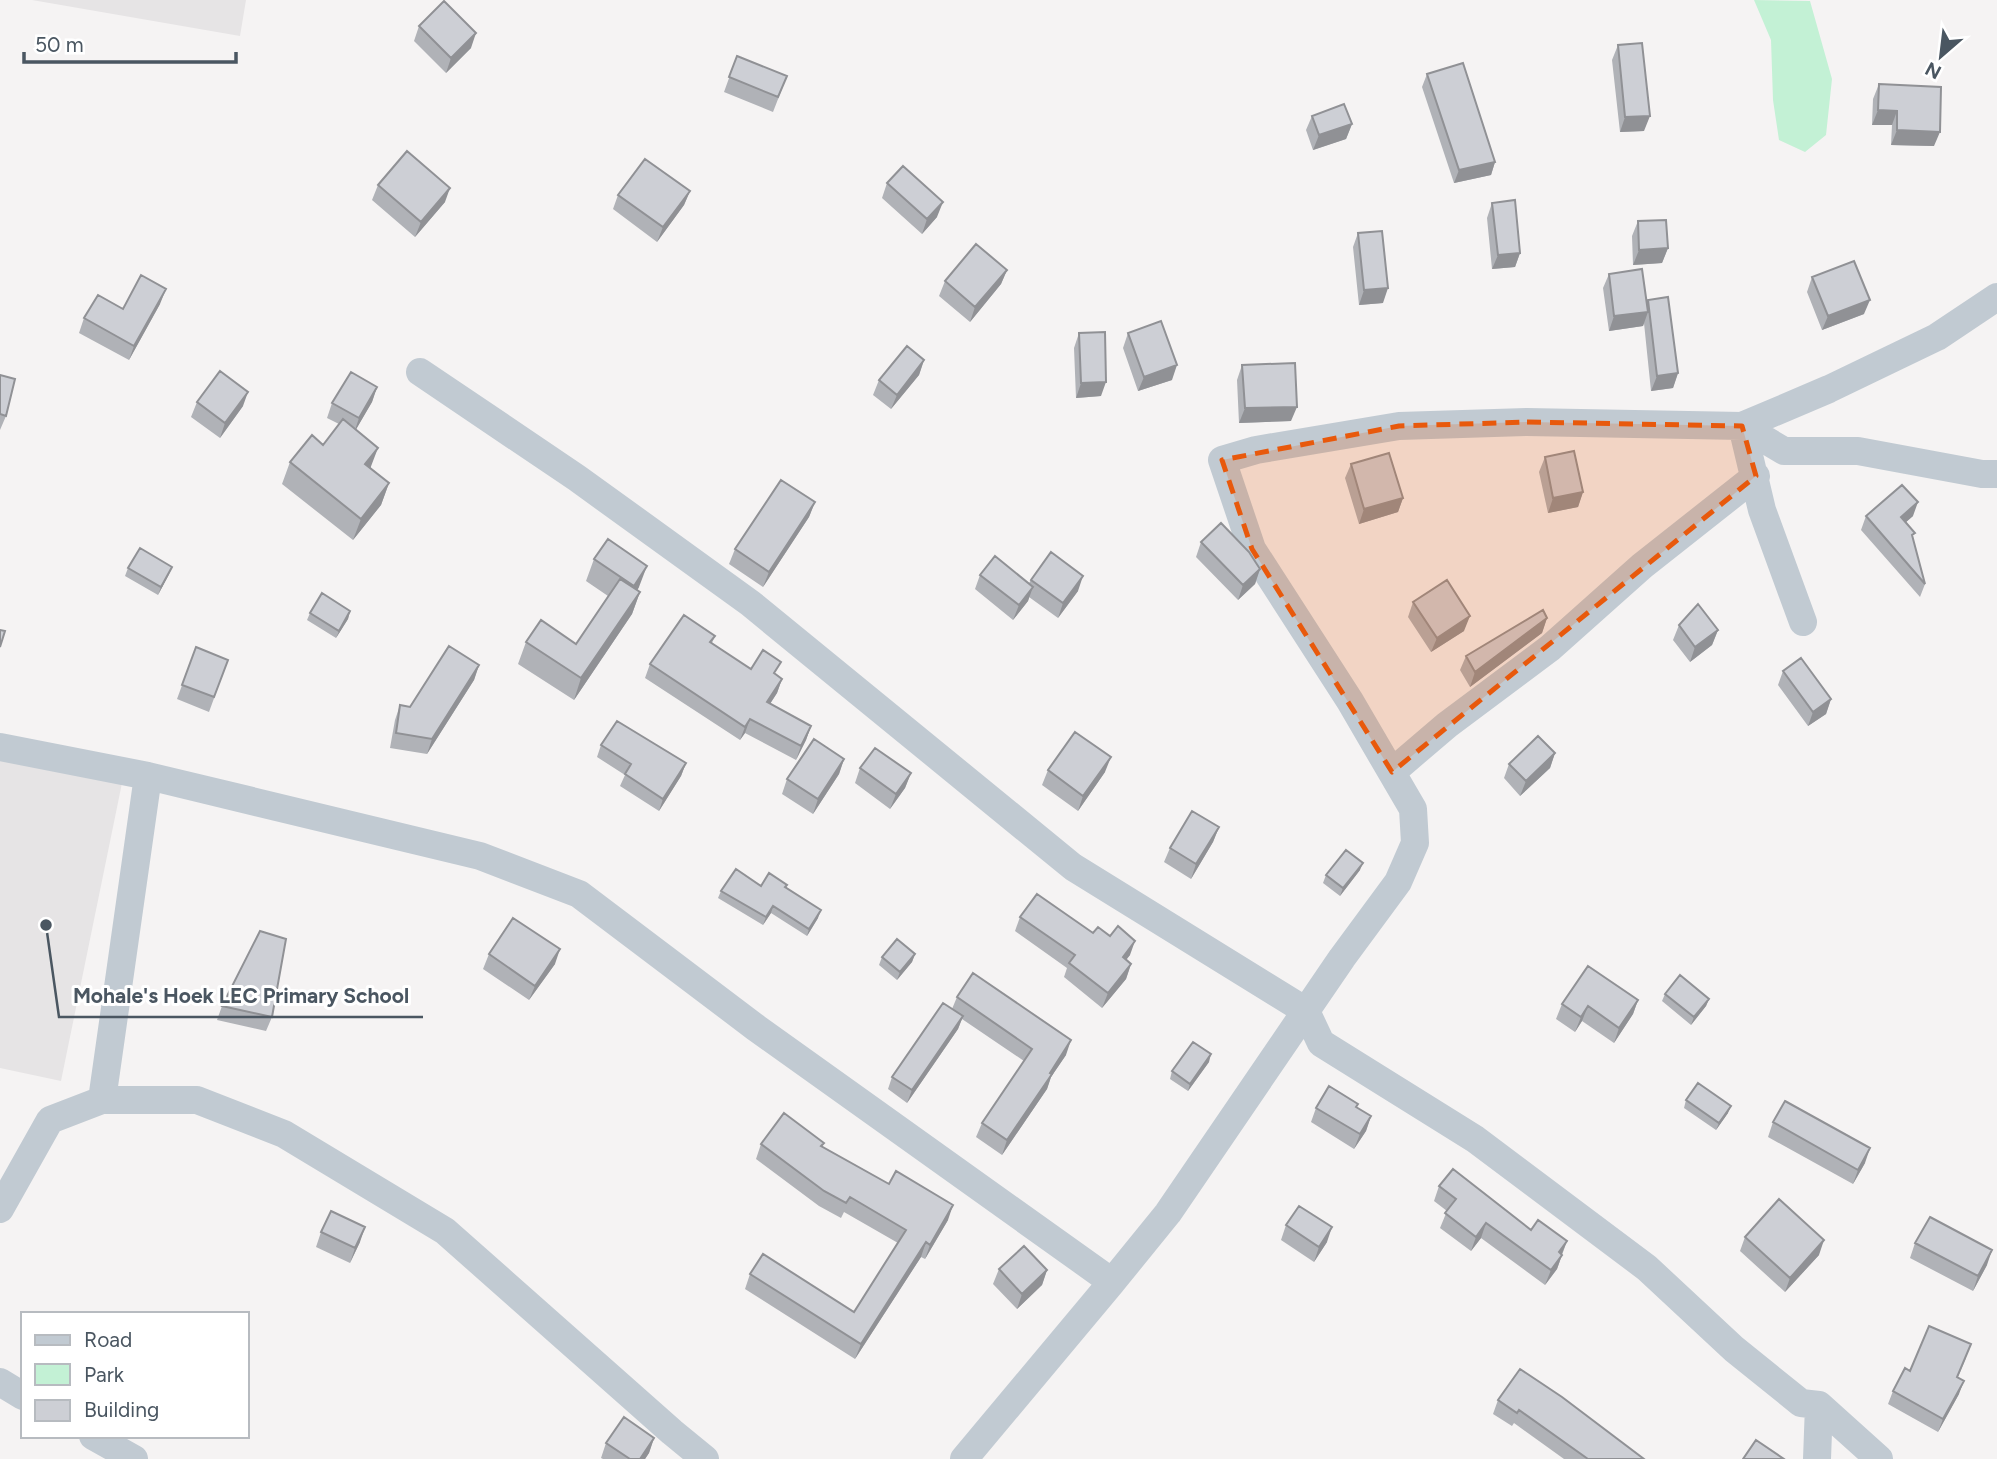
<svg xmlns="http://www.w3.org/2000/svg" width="1997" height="1459" font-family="Figtree,sans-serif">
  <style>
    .education { fill: #e6e4e5 }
    .green { fill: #c3f1d5 }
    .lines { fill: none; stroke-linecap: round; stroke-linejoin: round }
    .street { stroke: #c1cad2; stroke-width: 28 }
    .wall { fill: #b0b2b7 }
    .shaded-wall { fill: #909195 }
    .building { fill: #cdcfd5; stroke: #909195; stroke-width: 2 }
    .marked { fill: #e8590c; fill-opacity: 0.2; stroke: #e8590c; stroke-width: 5; stroke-dasharray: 14 9; stroke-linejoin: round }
    .leader { fill: none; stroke: #4a5661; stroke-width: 2.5 }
    .callout-dot { fill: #4a5661; stroke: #fff; stroke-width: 2.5 }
    .callout-label { font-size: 21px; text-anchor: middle; font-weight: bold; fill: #4a5661; stroke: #fff; stroke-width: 6; stroke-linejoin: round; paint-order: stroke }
  </style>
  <rect width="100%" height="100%" fill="#f5f3f3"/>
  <path class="education" d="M32 0H246L240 36Z
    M0 760 122 783 61 1081 0 1068Z"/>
  <path class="green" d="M1754 0 1810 1 1832 79 1826 135 1805 152 1779 140 1773 100 1771 40Z"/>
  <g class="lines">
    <path class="street" d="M420 372 577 478 750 603 1073 867 1306 1011 1321 1043 1475 1139 1647 1268 1734 1349 1801 1403 1819 1405 1817 1459
      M1742 426 1784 451H1858L1982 474H1997
      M1742 426 1762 510 1803 622
      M0 747 148 776 480 856 579 894 755 1027 1112 1282 1168 1213 1342 958 1398 882 1415 843 1413 809 1350 701 1252 549 1222 460 1256 450 1399 426 1527 422 1742 426 1829 389 1937 337 1997 297
      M1392 772 1447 725 1550 648 1642 566 1756 476
      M102 1100 148 776
      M0 1209 50 1120 102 1100H197L284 1134 445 1231 672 1432 705 1459
      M0 1382 23 1396
      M1819 1405 1879 1459
      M93 1436 134 1459
      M964 1459 1112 1282"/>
  </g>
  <path class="wall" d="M419 26 471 48 446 73 414 41Z
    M1618 45 1644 131 1620 132 1612 60Z
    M737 56 787 76 773 112 724 92Z
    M1427 74 1495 162 1491 175 1454 183 1422 87Z
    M1879 84 1934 146 1891 145 1892 125H1872L1873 99Z
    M1312 116 1352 124 1346 139 1313 150 1306 130Z
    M887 183 937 217 922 234 882 198Z
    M378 185 445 202 415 237 372 200Z
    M690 191 684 205 657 242 613 209 618 195Z
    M1492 203 1520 253 1515 267 1492 269 1487 218Z
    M1638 221 1668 248 1662 263 1633 265 1632 236Z
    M1358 233 1383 303 1359 305 1353 247Z
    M1007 270 1001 284 970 322 939 296 945 281Z
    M1609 274 1647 303 1648 300 1678 373 1673 388 1651 391 1644 323 1643 326 1609 331 1603 288Z
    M1812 277 1864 314 1822 330 1807 292Z
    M160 304 129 360 79 333 84 318 123 309Z
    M1079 333 1101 396 1076 398 1074 348Z
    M1128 333 1172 380 1138 391 1123 348Z
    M924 360 919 375 891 409 873 395 879 380Z
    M1242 365 1291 421 1239 423 1237 380Z
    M0 375 6 416 0 430Z
    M377 387 372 402 356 429 371 468 389 483 381 505 353 540 282 484 290 462 323 445 339 424 327 418 332 403Z
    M197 402 243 406 220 438 191 417Z
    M1545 457 1583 492 1578 507 1548 513 1539 472Z
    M1351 464 1403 498 1398 512 1359 524 1345 478Z
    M815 502 809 517 763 587 729 564 735 549Z
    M1866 516H1913L1906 522 1913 539 1925 584 1920 597 1861 530Z
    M1201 542 1260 569 1255 584 1238 600 1196 557Z
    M594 559 639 587 637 591 640 592 632 614 574 700 518 664 526 642 576 644 608 596 586 581Z
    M128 568 169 574 158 595 125 576Z
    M980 575 1029 583 1031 580 1078 591 1058 618 1029 597 1028 601 1013 620 975 589Z
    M1413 602 1464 631 1431 652 1408 617Z
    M350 611 348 619 336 638 307 620 310 613Z
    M1547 618 1542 633 1470 687 1460 670 1466 656Z
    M1679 625 1718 630 1712 645 1690 662 1673 640Z
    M715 636 712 643 751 669 776 675 782 679 777 693 770 704 811 726 806 740 796 760 745 733 740 740 645 678 650 664Z
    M196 647 228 660 209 712 177 699Z
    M479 665 474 680 427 754 390 748 395 720 400 705 410 707Z
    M1783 671 1831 699 1826 714 1808 726 1778 685Z
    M601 745 686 763 681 776 659 811 620 786 625 775 597 757Z
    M1555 753 1550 768 1520 796 1504 778 1509 764Z
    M844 759 839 774 813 814 782 794 787 779Z
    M860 768 911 773 905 788 890 809 855 783Z
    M1048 770 1105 772 1078 811 1042 785Z
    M1219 827 1213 842 1191 879 1164 862 1170 848Z
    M1360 870 1340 896 1323 883 1326 875Z
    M787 885 786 888 818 918 807 936 771 913 763 925 718 898 721 891 761 886Z
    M1020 917 1093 933 1130 955 1126 960 1131 964 1126 979 1102 1008 1064 977 1067 968 1015 931Z
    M489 954 555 964 529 1000 483 969Z
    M915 954 912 962 897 980 879 965 882 957Z
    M1665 994 1709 999 1706 1006 1691 1025 1662 1001Z
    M957 997 1066 1055 1051 1077 1047 1089 1002 1155 976 1137 982 1123 1024 1061 962 1019 958 1029 907 1103 888 1089 892 1077 952 1009Z
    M1638 1000 1633 1014 1614 1043 1582 1021 1575 1032 1556 1019 1562 1004Z
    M222 1006 272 1017 266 1031 217 1020Z
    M1209 1062 1188 1091 1170 1079 1172 1071Z
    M1686 1100 1728 1113 1716 1130 1684 1108Z
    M1316 1108 1371 1116 1366 1131 1354 1149 1311 1122Z
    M1773 1122 1865 1163 1853 1184 1768 1137Z
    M824 1143 822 1147 948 1220 925 1259 921 1257 855 1359 745 1289 750 1274 854 1312 898 1243 844 1212 841 1218 819 1206 756 1159 761 1144Z
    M1439 1186 1531 1230 1567 1241 1557 1269 1545 1285 1481 1238 1471 1251 1440 1228 1447 1211 1434 1201Z
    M1286 1225 1327 1242 1314 1262 1281 1240Z
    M321 1232 360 1242 350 1263 316 1247Z
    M1745 1237 1819 1255 1785 1292 1740 1251Z
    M1915 1243 1987 1265 1973 1291 1910 1258Z
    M999 1269 1047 1270 1042 1285 1017 1309 993 1284Z
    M1966 1358 1958 1377 1959 1394 1938 1432 1888 1404 1893 1391 1910 1371Z
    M1498 1400 1644 1459H1564L1514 1423 1512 1426 1493 1414Z
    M654 1438 649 1453 645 1459H603L601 1458 606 1443Z"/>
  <path class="shaded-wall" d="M476 33 471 48 446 73 451 58Z
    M1878 110 1897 111 1892 125H1872Z
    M1650 116 1644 131 1620 132 1625 117Z
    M1352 124 1346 139 1313 150 1319 135Z
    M1897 130 1940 132 1934 146 1891 145Z
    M1495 162 1491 175 1454 183 1459 170Z
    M450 188 445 202 415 237 421 222Z
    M690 191 684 205 657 242 663 227Z
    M943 202 937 217 922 234 927 219Z
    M1668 248 1662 263 1633 265 1639 250Z
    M1520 253 1515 267 1492 269 1498 255Z
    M1007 270 1001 284 970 322 975 307Z
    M1388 288 1383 303 1359 305 1364 290Z
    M166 289 160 304 129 360 134 346Z
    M1870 300 1864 314 1822 330 1828 316Z
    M1648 312 1643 326 1609 331 1614 316Z
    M924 360 919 375 891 409 897 395Z
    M1177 365 1172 380 1138 391 1144 377Z
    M1678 373 1673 388 1651 391 1657 376Z
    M1106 382 1101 396 1076 398 1081 383Z
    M377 387 372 402 354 433 359 418Z
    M248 392 243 406 220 438 225 423Z
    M1297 407 1291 421 1239 423 1245 408Z
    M378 448 370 469 365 464Z
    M389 483 381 505 353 540 361 519Z
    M1583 492 1578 507 1548 513 1553 498Z
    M1403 498 1398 512 1359 524 1364 509Z
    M815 502 809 517 763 587 769 572Z
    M1918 502 1913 516 1897 530 1901 517Z
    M647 566 639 587 626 608 634 586Z
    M172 567 169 574 158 595 161 587Z
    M1260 569 1255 584 1238 600 1243 585Z
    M1083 576 1078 591 1058 618 1063 603Z
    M1033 587 1028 601 1013 620 1019 605Z
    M640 592 632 614 574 700 581 678Z
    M350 611 348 619 336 638 339 631Z
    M1470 616 1464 631 1431 652 1437 638Z
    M1547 618 1542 633 1470 687 1475 672Z
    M1718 630 1712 645 1690 662 1695 647Z
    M479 665 474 680 427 754 432 739Z
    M782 679 777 693 762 716 767 702Z
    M1831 699 1826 714 1808 726 1813 712Z
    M750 719 745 733 740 740 745 727Z
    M811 726 806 740 796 760 801 746Z
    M1555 753 1550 768 1520 796 1526 781Z
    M1111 757 1105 772 1078 811 1083 796Z
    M844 759 839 774 813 814 818 799Z
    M686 763 681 776 659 811 663 799Z
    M911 773 905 788 890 809 896 794Z
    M1219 827 1213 842 1191 879 1196 864Z
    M1363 863 1360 870 1340 896 1343 888Z
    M773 906 771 913 763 925 766 917Z
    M821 910 818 918 807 936 809 929Z
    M1135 941 1130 955 1117 971 1123 957Z
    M560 949 555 964 529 1000 535 986Z
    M915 954 912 962 897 980 900 972Z
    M1131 964 1126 979 1102 1008 1108 993Z
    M1709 999 1706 1006 1691 1025 1694 1017Z
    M1638 1000 1633 1014 1614 1043 1619 1028Z
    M1588 1006 1582 1021 1575 1032 1581 1017Z
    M963 1016 958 1029 907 1103 912 1090Z
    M1071 1040 1066 1055 1051 1077 1047 1089 1002 1155 1007 1140Z
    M1211 1054 1209 1062 1188 1091 1190 1084Z
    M1731 1106 1728 1113 1716 1130 1719 1123Z
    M1371 1116 1366 1131 1354 1149 1360 1134Z
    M1870 1148 1865 1163 1853 1184 1858 1170Z
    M953 1205 948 1220 925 1259 930 1245Z
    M1486 1223 1481 1238 1471 1251 1476 1237Z
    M365 1227 360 1242 350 1263 355 1248Z
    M1332 1227 1327 1242 1314 1262 1319 1247Z
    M1824 1240 1819 1255 1785 1292 1790 1278Z
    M1567 1241 1561 1256 1559 1252Z
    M926 1242 921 1257 855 1359 861 1344Z
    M1992 1250 1987 1265 1973 1291 1978 1276Z
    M1562 1255 1557 1269 1545 1285 1551 1270Z
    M1047 1270 1042 1285 1017 1309 1022 1294Z
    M1964 1381 1959 1394 1938 1432 1943 1419Z
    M654 1438 649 1453 645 1459H640Z"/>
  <path class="building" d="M444 1 476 33 451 58 419 26Z
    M1642 43 1650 116 1625 117 1618 45Z
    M737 56 787 76 778 97 729 77Z
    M1463 63 1495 162 1459 170 1427 74Z
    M1879 84 1941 87 1940 132 1897 130V111L1878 110Z
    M1344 104 1352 124 1319 135 1312 116Z
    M407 151 450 188 421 222 378 185Z
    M645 159 690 191 663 227 618 195Z
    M903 166 943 202 927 219 887 183Z
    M1515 200 1520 253 1498 255 1492 203Z
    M1666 220 1668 248 1639 250 1638 221Z
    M1382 231 1388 288 1364 290 1358 233Z
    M976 244 1007 270 975 307 945 281Z
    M1854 261 1870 300 1828 316 1812 277Z
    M1642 269 1648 312 1614 316 1609 274Z
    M141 275 166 289 134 346 84 318 98 295 123 309Z
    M1668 297 1678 373 1657 376 1648 300Z
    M1161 321 1177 365 1144 377 1128 333Z
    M1105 332 1106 382 1081 383 1079 333Z
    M907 346 924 360 897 395 879 380Z
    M1295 363 1297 407 1245 408 1242 365Z
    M220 371 248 392 225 423 197 402Z
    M351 372 377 387 359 418 332 403Z
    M0 375 15 379 6 416 0 414Z
    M343 419 378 448 365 464 389 483 361 519 290 462 312 435 323 445Z
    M1574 451 1583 492 1553 498 1545 457Z
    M1389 453 1403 498 1364 509 1351 464Z
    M781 480 815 502 769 572 735 549Z
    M1902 485 1918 502 1901 517 1915 533 1912 535 1925 584 1866 516Z
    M1221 523 1249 552 1260 569 1243 585 1201 542Z
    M608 539 647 566 634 586 594 559Z
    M140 548 172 567 161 587 128 568Z
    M1051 552 1083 576 1063 603 1031 580Z
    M995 556 1033 587 1019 605 980 575Z
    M620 579 640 592 581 678 526 642 541 620 576 644Z
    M1447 580 1470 616 1437 638 1413 602Z
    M322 593 350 611 339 631 310 613Z
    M1698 604 1718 630 1695 647 1679 625Z
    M1543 610 1547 618 1475 672 1466 656Z
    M684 615 715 636 710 642 751 669 763 650 781 662 774 673 782 679 767 702 811 726 801 746 750 719 745 727 650 664Z
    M0 630 5 631 0 647Z
    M449 646 479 665 432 739 396 733 400 705 410 707Z
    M196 647 228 660 214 697 182 685Z
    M1801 658 1831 699 1813 712 1783 671Z
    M617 721 686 763 663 799 625 774 631 764 601 745Z
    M1075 732 1111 757 1083 796 1048 770Z
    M1538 736 1555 753 1526 781 1509 764Z
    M814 739 844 759 818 799 787 779Z
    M875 748 911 773 896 794 860 768Z
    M1192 811 1219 827 1196 864 1170 848Z
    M1346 850 1363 863 1343 888 1326 875Z
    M736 869 761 886 769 873 787 885 785 887 821 910 809 929 773 906 766 917 721 891Z
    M1037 894 1093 933 1098 927 1110 936 1118 926 1135 941 1123 957 1131 964 1108 993 1069 963 1075 955 1020 917Z
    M513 918 560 949 535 986 489 954Z
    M260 931 286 939 272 1017 222 1006Z
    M897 939 915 954 900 972 882 957Z
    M1588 966 1638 1000 1619 1028 1588 1006 1581 1017 1562 1004Z
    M973 973 1071 1040 1050 1073 1052 1074 1007 1140 982 1123 1032 1049 957 997Z
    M1680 975 1709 999 1694 1017 1665 994Z
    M943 1003 963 1016 912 1090 892 1077Z
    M1193 1042 1211 1054 1190 1084 1172 1071Z
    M1698 1083 1731 1106 1719 1123 1686 1100Z
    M1329 1086 1358 1104 1356 1107 1371 1116 1360 1134 1316 1108Z
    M1785 1101 1870 1148 1858 1170 1773 1122Z
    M784 1113 824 1143 821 1146 889 1184 896 1171 953 1205 930 1245 926 1242 861 1344 750 1274 763 1254 854 1312 906 1230 850 1197 846 1203 824 1191 761 1144Z
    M1453 1169 1531 1230 1538 1220 1567 1241 1559 1252 1562 1255 1551 1270 1486 1223 1476 1237 1445 1213 1456 1199 1439 1186Z
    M1779 1199 1824 1240 1790 1278 1745 1237Z
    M1299 1206 1332 1227 1319 1247 1286 1225Z
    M331 1211 365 1227 355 1248 321 1232Z
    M1930 1217 1992 1250 1978 1276 1915 1243Z
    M1024 1246 1047 1270 1022 1294 999 1269Z
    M1929 1326 1971 1344 1957 1377 1964 1381 1943 1419 1893 1391 1905 1368 1910 1371Z
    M1520 1369 1562 1397 1644 1459H1588L1519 1410 1517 1413 1498 1400Z
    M624 1417 654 1438 640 1459H630L606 1443Z
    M1756 1440 1784 1459H1743Z"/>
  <path class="marked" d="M1527 422 1742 426 1756 476 1392 772 1252 549 1222 460 1399 426Z"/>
  <path class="leader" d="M46 925L59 1017H423"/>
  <circle class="callout-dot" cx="46" cy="925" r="7"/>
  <g class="callout-label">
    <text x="241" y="1003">Mohale's Hoek LEC Primary School</text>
  </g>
  <rect x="21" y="1312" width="228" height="126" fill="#ffffff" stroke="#b7bbc0" stroke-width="2"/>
  <rect x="35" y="1335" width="35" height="10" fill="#c1cad2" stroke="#b7bbc0" stroke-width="2"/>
  <text x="84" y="1347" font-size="21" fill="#4a5661">Road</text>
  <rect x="35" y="1364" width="35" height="21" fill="#c3f1d5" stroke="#b7bbc0" stroke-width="2"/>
  <text x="84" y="1382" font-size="21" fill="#4a5661">Park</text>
  <rect x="35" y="1400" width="35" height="21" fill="#cdcfd5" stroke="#b7bbc0" stroke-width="2"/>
  <text x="84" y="1417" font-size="21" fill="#4a5661">Building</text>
  <g transform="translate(1941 56) rotate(208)" stroke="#ffffff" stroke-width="5" paint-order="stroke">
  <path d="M0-5L12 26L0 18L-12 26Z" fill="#4a5661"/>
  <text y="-10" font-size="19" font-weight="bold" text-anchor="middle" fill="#4a5661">N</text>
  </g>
  <path d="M24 52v10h212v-10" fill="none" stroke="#4a5661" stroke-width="3.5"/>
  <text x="35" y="52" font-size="21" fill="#4a5661" stroke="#ffffff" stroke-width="5" paint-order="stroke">50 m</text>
</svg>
